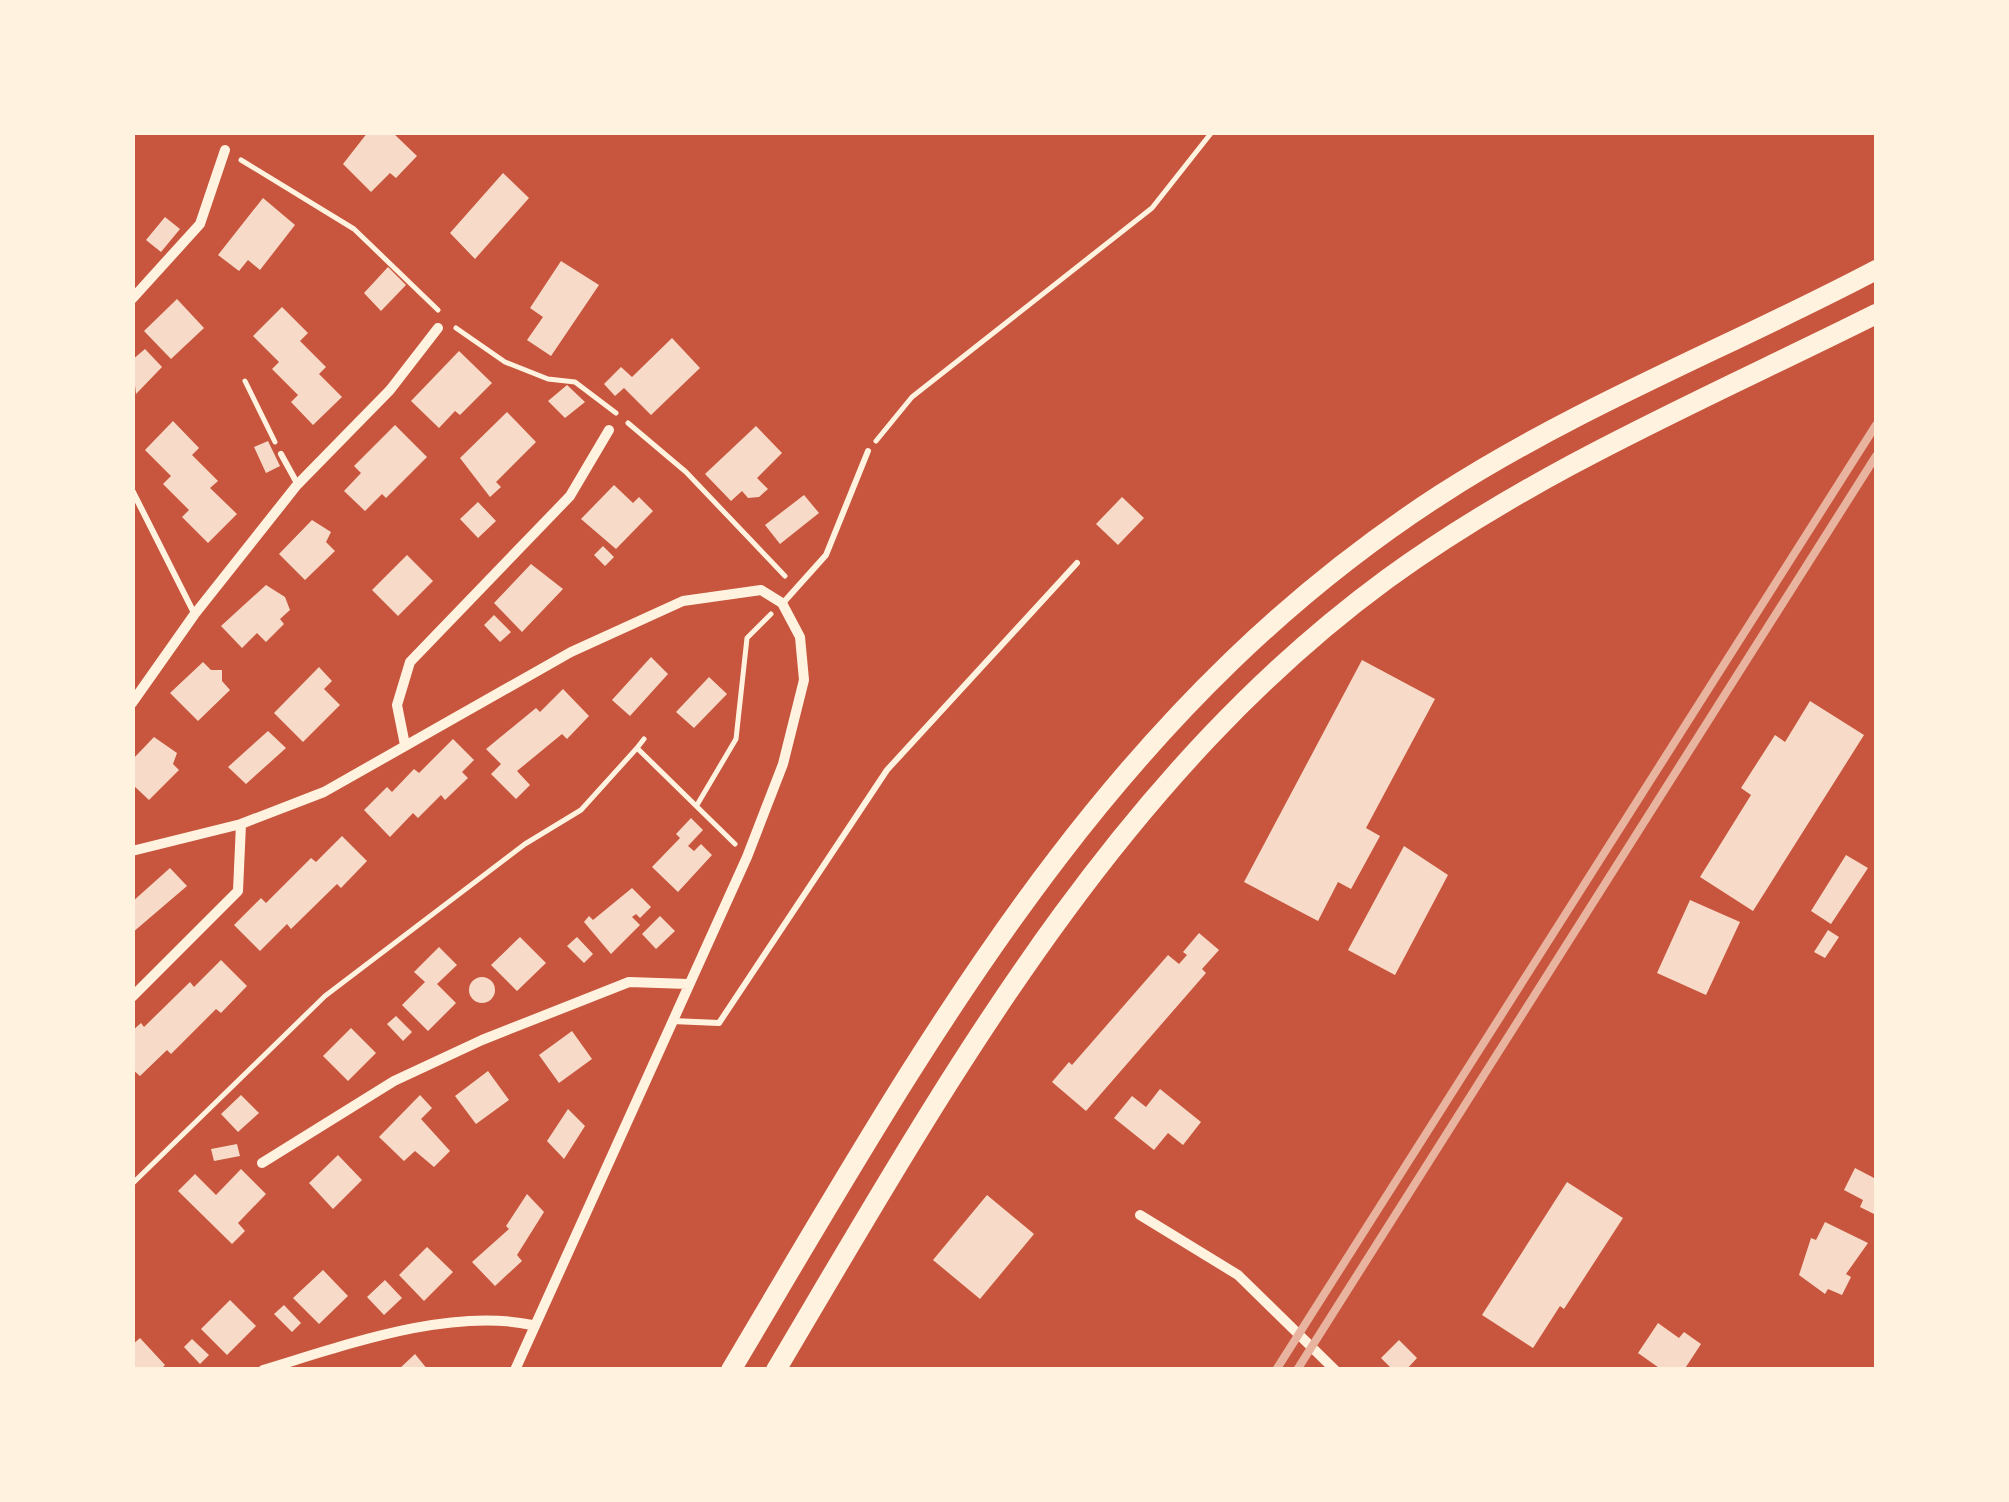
<svg xmlns="http://www.w3.org/2000/svg" width="2009" height="1502" font-family="Signika,sans-serif">
  <style>
    .building { fill: #f7dbc8 }
    .lines { fill: none; stroke-linecap: round; stroke-linejoin: round }
    .path { stroke: #fff3e0; stroke-width: 5 }
    .service { stroke: #fff3e0; stroke-width: 6 }
    .minor { stroke: #fff3e0; stroke-width: 10 }
    .trunk { stroke: #fff3e0; stroke-width: 20 }
    .rail { stroke: #e9b49f; stroke-width: 8 }
  </style>
  <rect width="100%" height="100%" fill="#c8553d"/>
  <path class="building" d="M368 132H392L417 156 396 178 390 173 371 192 343 164Z
    M503 173 529 198 475 259 450 233Z
    M263 198 295 225 260 270 248 260 239 271 218 255Z
    M165 217 180 229 161 252 146 240Z
    M561 261 599 285 551 356 527 340 543 317 530 308Z
    M388 267 406 285 381 311 364 293Z
    M177 299 204 328 171 359 144 331Z
    M282 307 308 333 300 341 326 367 319 374 342 397 313 425 291 402 298 395 272 369 279 362 253 336Z
    M672 338 700 368 651 415 624 388 615 396 604 384 621 367 632 377Z
    M145 349 162 367 136 394 132 360Z
    M459 351 492 383 460 415 455 411 439 428 411 401Z
    M567 385 585 402 565 418 548 401Z
    M507 412 536 442 496 482 501 487 490 497 460 458Z
    M173 421 199 448 192 455 218 481 210 488 237 514 208 543 182 517 189 510 163 484 171 476 145 450Z
    M395 425 427 457 386 498 382 494 365 511 344 491 361 473 354 466Z
    M756 426 782 453 757 478 768 489 759 497 748 498 742 491 731 501 705 474Z
    M268 441 280 466 266 473 254 447Z
    M614 485 633 503 639 497 653 511 616 549 581 519Z
    M804 495 819 513 780 544 765 525Z
    M1122 497 1144 518 1118 545 1096 524Z
    M478 502 496 521 478 538 460 519Z
    M312 520 331 532 326 542 335 551 305 580 279 554Z
    M603 546 614 557 605 566 594 555Z
    M407 555 433 581 398 616 372 590Z
    M531 564 563 589 522 632 494 603Z
    M266 585 285 597 290 610 280 619 284 624 266 642 257 633 242 648 221 626Z
    M494 615 511 632 500 642 484 625Z
    M651 657 668 674 630 716 612 700Z
    M1362 660 1435 699 1366 828 1380 836 1351 889 1338 882 1318 921 1244 882Z
    M203 662 211 670H222V681L230 690 198 721 170 693Z
    M319 667 332 681 324 689 340 705 303 742 274 713Z
    M709 677 727 694 694 728 676 712Z
    M563 689 589 716 567 739 562 734 517 771 530 785 516 799 491 774 501 764 486 749 536 708 540 712Z
    M1810 701 1864 735 1753 911 1700 877 1751 795 1741 788 1775 735 1785 742Z
    M268 731 286 748 246 784 228 767Z
    M154 737 177 753 173 764 179 770 149 800 132 784V760Z
    M453 739 474 760 462 772 468 778 445 800 441 795 418 818 413 813 390 837 364 810 387 787 392 792 414 769 419 773Z
    M691 818 703 830 688 846 694 851 701 844 712 855 678 892 652 867 680 838 676 834Z
    M342 836 367 861 341 888 337 884 291 929 287 924 260 951 234 925 261 898 266 903 311 858 316 862Z
    M1404 846 1448 875 1395 975 1348 950Z
    M1846 855 1868 868 1831 924 1811 911Z
    M170 868 187 886 132 933V902Z
    M632 888 651 907 640 918 636 914 632 917 640 925 611 954 584 922 589 916 593 920Z
    M1690 900 1740 922 1706 995 1657 973Z
    M660 916 675 931 656 949 642 934Z
    M1828 930 1839 937 1825 958 1814 952Z
    M1199 933 1219 950 1202 969 1206 973 1086 1111 1052 1082 1069 1062 1072 1065 1168 955 1179 964 1187 955 1183 952Z
    M520 937 546 963 517 991 491 965Z
    M577 937 593 954 584 963 567 946Z
    M439 947 457 965 437 984 456 1003 428 1031 402 1005 425 982 414 972Z
    M221 960 247 986 221 1013 216 1009 171 1054 167 1050 140 1076 132 1069V1031L141 1023 144 1027 190 982 194 987Z
    M469 990a13 13 0 1 1 26 0a13 13 0 1 1-26 0Z
    M396 1016 412 1032 403 1041 387 1024Z
    M351 1028 376 1053 348 1081 323 1056Z
    M572 1031 592 1059 559 1083 539 1055Z
    M488 1071 509 1100 476 1124 455 1096Z
    M1160 1089 1201 1122 1183 1145 1168 1133 1154 1150 1114 1118 1132 1096 1146 1107Z
    M241 1095 259 1113 238 1132 221 1114Z
    M420 1095 432 1108 421 1119 450 1151 434 1167 415 1151 404 1161 379 1137Z
    M568 1109 585 1126 564 1159 547 1141Z
    M237 1144 240 1156 214 1161 211 1149Z
    M338 1155 362 1180 333 1209 309 1183Z
    M1855 1168 1876 1179V1215L1860 1207 1863 1200 1844 1190Z
    M241 1169 266 1194 238 1223 245 1231 232 1244 178 1191 195 1174 216 1195Z
    M1567 1182 1623 1218 1564 1309 1560 1306 1533 1348 1482 1315Z
    M527 1194 544 1212 517 1255 522 1261 495 1286 472 1262 509 1229 506 1226Z
    M987 1195 1034 1234 980 1299 933 1260Z
    M1825 1222 1868 1243 1846 1274 1851 1277 1842 1295 1828 1289 1825 1294 1799 1275 1811 1238 1816 1240Z
    M427 1247 453 1272 424 1301 399 1275Z
    M323 1270 348 1296 319 1324 293 1298Z
    M385 1280 402 1298 384 1315 367 1297Z
    M230 1300 256 1326 227 1355 201 1329Z
    M284 1305 301 1323 292 1332 274 1314Z
    M1658 1323 1679 1338 1684 1332 1701 1344 1684 1370H1662L1638 1353Z
    M140 1338 165 1365 160 1370H132V1345Z
    M192 1339 209 1355 200 1364 184 1347Z
    M1399 1340 1417 1358 1406 1370H1393L1381 1358Z
    M415 1354 428 1370H398Z"/>
  <g class="lines">
    <path class="path" d="M241 160 354 229 438 310
      M456 328 505 362 548 379 575 382 616 413
      M245 381 275 442
      M628 423 686 472 785 576
      M876 441 912 397 1152 208 1212 132
      M637 748 644 739
      M697 805 736 739 747 638 771 614
      M132 1184 325 996 525 844 581 810 637 748 735 844"/>
    <path class="service" d="M281 454 297 483
      M132 490 194 613
      M783 603 826 555 868 451
      M672 1021 719 1023 887 770 1077 563"/>
    <path class="minor" d="M132 299 200 224 225 150
      M132 703 194 615 297 485 390 390 438 328
      M405 745 397 705 410 662 570 496 609 430
      M132 851 241 824 324 792 571 652 683 601 761 590 782 603 800 637 804 680 783 764 747 857 515 1370
      M132 997 238 891 241 824
      M262 1163 394 1081 482 1040 629 982 688 984
      M1140 1215 1238 1275 1335 1370
      M263 1370C343 1346 449 1307 532 1325"/>
    <path class="trunk" d="M731 1370C929 1037 1106 711 1440 495 1578 406 1732 346 1876 270
      M776 1370C946 1083 1113 780 1387 579 1538 469 1710 397 1876 314"/>
    <path class="rail" d="M1276 1370 1876 425
      M1297 1370 1876 456"/>
  </g>
  <rect width="2009" height="1502" fill="none" stroke="#fff3e0" stroke-width="270"/>
</svg>
